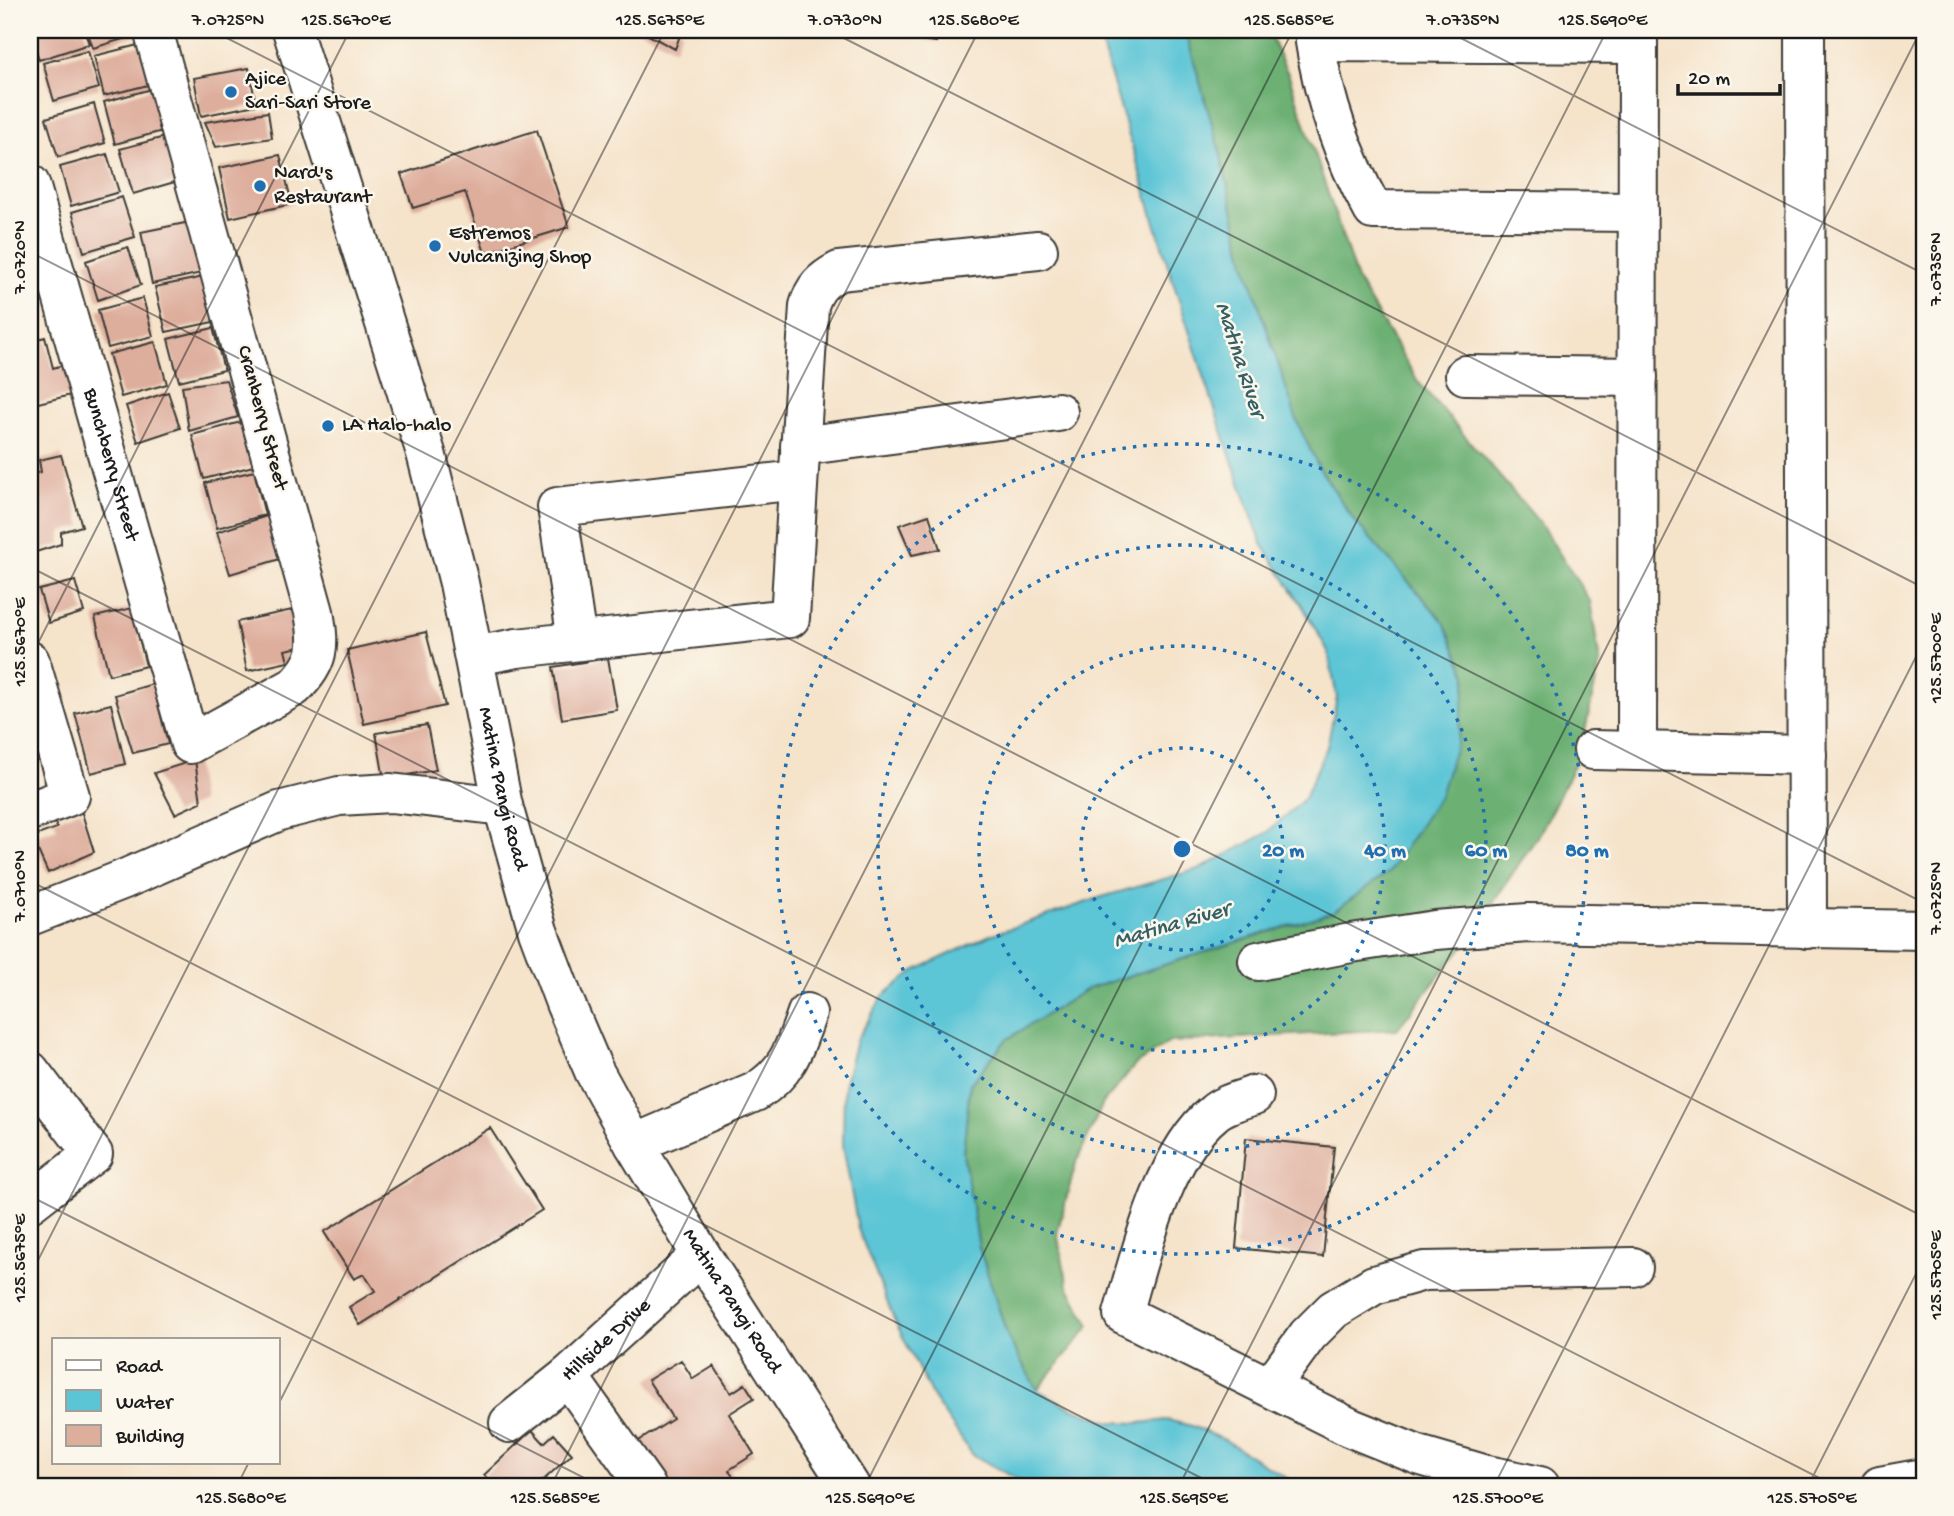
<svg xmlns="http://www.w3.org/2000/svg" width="1954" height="1516" font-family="'Gochi Hand',sans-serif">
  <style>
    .forest { fill: #6cb073; stroke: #446648; stroke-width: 2 }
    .water { fill: #5bc5d6; stroke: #3c7079; stroke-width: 2 }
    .building { fill: #deae9d }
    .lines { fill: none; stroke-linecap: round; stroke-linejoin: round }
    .minor-casing { stroke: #3d3a36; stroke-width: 42 }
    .minor { stroke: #fff; stroke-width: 38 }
    .ticks { fill: none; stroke: #1c1c1c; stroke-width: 2; stroke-opacity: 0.45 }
    .ring { fill: none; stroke: #1f6fb2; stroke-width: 3.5; stroke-dasharray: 3.5 7 }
    .poi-dot { fill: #1f6fb2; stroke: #fbf7ec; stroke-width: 2.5 }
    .labels { text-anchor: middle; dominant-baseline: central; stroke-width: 5; stroke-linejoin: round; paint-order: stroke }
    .poi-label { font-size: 21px; fill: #1c1c1c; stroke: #fbf7ec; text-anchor: start }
    .street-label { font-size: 21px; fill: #1c1c1c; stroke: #fbf7ec }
    .water-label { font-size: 23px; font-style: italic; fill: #356066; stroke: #fbf7ec }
    .centre { fill: #1f6fb2; stroke: #fbf7ec; stroke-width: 3.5 }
    .ring-label { font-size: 21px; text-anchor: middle; font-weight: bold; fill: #1f6fb2; stroke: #fbf7ec; stroke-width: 5; stroke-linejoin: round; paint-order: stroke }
    .neatline { fill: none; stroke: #1c1c1c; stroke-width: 2.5 }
    .ticks-label { font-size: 18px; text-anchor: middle; fill: #1c1c1c }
  </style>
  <rect width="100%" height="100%" fill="#fbf7ec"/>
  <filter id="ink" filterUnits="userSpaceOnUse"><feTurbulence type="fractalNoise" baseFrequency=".0143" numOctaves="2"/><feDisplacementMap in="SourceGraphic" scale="14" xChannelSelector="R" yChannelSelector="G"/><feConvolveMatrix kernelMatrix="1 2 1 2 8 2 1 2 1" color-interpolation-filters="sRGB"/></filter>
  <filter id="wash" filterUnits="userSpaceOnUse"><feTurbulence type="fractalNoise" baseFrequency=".00686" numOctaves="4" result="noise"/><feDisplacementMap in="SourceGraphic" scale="28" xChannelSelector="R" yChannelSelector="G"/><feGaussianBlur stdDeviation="1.57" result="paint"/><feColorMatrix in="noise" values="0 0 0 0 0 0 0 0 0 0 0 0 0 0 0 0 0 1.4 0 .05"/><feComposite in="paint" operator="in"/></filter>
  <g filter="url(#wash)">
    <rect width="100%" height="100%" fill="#f5e3ca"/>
    <path class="forest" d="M1185 30H1267L1289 76 1357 280 1419 383 1540 523 1590 601 1600 662 1580 754 1541 831 1471 936 1397 1029 1170 1042 1136 1064 1103 1103 1076 1163 1057 1233 1068 1286 1090 1326 1037 1390 1008 1338 979 1247 963 1153 970 1084 1006 1040 1087 989 1333 912 1444 622 1353 519 1318 466 1298 424 1245 263 1221 156Z"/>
    <path class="water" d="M1097 30H1185L1221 156 1245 263 1298 424 1318 466 1353 519 1444 622 1467 676 1457 743 1440 795 1389 872 1333 912 1087 989 1006 1040 970 1084 963 1153 979 1247 1008 1338 1037 1390 1072 1408 1110 1422 1139 1423 1167 1420 1192 1426 1225 1440 1299 1486H1028L972 1454 933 1398 894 1319 858 1229 843 1145 844 1086 856 1041 883 996 914 971 990 935 1102 897 1202 868 1267 833 1304 799 1327 747 1337 698 1328 651 1303 607 1262 544 1231 458 1172 279Z"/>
    <g id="blocks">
      <path class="building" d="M30 30H84L89 44 39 60Z
        M87 30H142L143 33 93 48Z
        M639 30H682L675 49Z
        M867 30H938L936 42Z
        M146 43 156 83 104 96 94 56Z
        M88 51 99 88 54 101 43 63Z
        M249 68 256 105 201 116 194 78Z
        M155 88 166 130 115 144 104 102Z
        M94 104 105 143 58 157 46 118Z
        M268 112 272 138 216 147 205 122Z
        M537 130 569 227 485 253 465 192 413 208 401 174Z
        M172 135 185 179 133 194 120 149Z
        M107 154 119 192 71 206 60 167Z
        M280 155 292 204 230 218 219 168Z
        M122 197 135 237 84 252 72 212Z
        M190 222 201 273 152 284 141 232Z
        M128 247 141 285 98 300 86 261Z
        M204 277 213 322 166 332 155 287Z
        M143 298 153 336 108 348 98 310Z
        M213 328 224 370 179 381 168 339Z
        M45 337 53 368 67 364 75 394 30 405V341Z
        M155 342 167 384 121 397 109 354Z
        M226 380 238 417 189 431 182 386Z
        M168 392 180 428 138 442 126 406Z
        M241 422 253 466 204 479 192 435Z
        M61 455 82 526 61 532V544L36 552 30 536V519L33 517 30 507V475L41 472 39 460Z
        M254 471 265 515 217 528 205 483Z
        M929 515 940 549 912 555 899 525Z
        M267 516 280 559 230 574 217 532Z
        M75 581 84 612 49 623 39 590Z
        M132 608 146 666 109 675 95 617Z
        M297 609 305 646 285 650 288 662 247 671 237 622Z
        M426 632 445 706 364 724 347 650Z
        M608 658 617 710 562 719 553 667Z
        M153 684 168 744 133 753 115 695Z
        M111 704 125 764 91 773 75 713Z
        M427 725 436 770 384 779 376 733Z
        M195 760 201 802 175 814 154 773Z
        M81 810 94 852 48 873 32 837 57 828 54 820Z
        M490 1128 542 1210 360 1325 349 1307 375 1291 364 1274 354 1279 324 1232Z
        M1246 1138 1334 1147 1323 1257 1236 1248Z
        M681 1360 693 1379 714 1366 731 1393 745 1384 754 1398 729 1414 754 1454 729 1470 733 1477 719 1486H661L634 1444 673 1419 648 1380Z
        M532 1430 544 1443 554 1434 572 1454 537 1486H494L484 1475Z"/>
    </g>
  </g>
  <g filter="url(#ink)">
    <use href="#blocks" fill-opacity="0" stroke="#3d3a36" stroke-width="2"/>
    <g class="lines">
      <g class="minor-casing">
        <g id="minor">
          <path id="s1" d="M292 30 426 453 459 583 503 806 538 931 565 1003 594 1071 634 1144 701 1255 850 1486"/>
          <path d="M1805 30 1807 929"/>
          <path id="s2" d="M30 184 190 744 294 687C320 662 320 646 314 612L153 30"/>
          <path d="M1638 212 1373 210C1344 158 1324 101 1315 42L1638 44"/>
          <path d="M1465 375 1638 377"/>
          <path d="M800 446 1058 412"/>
          <path d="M577 641 557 507 798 480"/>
          <path d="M475 656 517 648 790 618 809 306C814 288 822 280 839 271L1038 250"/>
          <path d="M30 661 70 796 30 811"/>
          <path d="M1593 750 1807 755"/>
          <path d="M1637 751 1638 30"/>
          <path d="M30 916 122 880 279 811 339 796 391 793 503 806"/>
          <path d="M1258 961 1351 943 1435 930 1528 923 1924 930"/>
          <path d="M30 1071 93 1154 30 1203"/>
          <path d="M1254 1095C1242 1100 1224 1104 1214 1113 1165 1152 1140 1254 1123 1314L1351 1428 1418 1455 1483 1474 1540 1486"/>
          <path d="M634 1144 755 1092C788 1073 795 1047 807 1013"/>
          <path d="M568 1376 646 1486"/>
          <path d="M1270 1387 1308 1335 1333 1310 1374 1285 1424 1271 1633 1267"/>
          <path id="s3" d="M509 1423 568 1376 701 1255"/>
          <path d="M1880 1486 1924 1478"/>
        </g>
      </g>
      <use href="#minor" class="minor"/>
    </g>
  </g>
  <path class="ticks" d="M211 30 1924 903M828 30 1924 588M1445 30 1924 274M30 42 36 30M30 252 1924 1217M30 567 1835 1486M30 659 350 30M30 881 1217 1486M30 1196 600 1486M30 1276 665 30M278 1405 979 30M237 1486 249 1462M551 1486 1293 30M865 1486 1607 30M1179 1486 1921 30M1494 1486 1924 641M1808 1486 1924 1258"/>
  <g class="ring">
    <circle cx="1182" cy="849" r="101"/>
    <circle cx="1182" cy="849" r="203"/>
    <circle cx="1182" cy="849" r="304"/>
    <circle cx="1182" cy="849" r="405"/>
  </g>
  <g class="poi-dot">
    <circle cx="231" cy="92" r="7"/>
    <circle cx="260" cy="186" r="7"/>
    <circle cx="435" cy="246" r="7"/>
    <circle cx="328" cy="426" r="7"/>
  </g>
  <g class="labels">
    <g class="poi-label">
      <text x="245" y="80">Ajice<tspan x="245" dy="24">Sari-Sari Store</tspan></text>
      <text x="274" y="174">Nard's<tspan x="274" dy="24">Restaurant</tspan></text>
      <text x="449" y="234">Estremos<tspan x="449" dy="24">Vulcanizing Shop</tspan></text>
      <text x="342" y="426">LA Halo-halo</text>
    </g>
    <g class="street-label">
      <text transform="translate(261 418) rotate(75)">Cranberry Street</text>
      <text stroke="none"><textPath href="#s2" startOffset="292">Bunchberry Street</textPath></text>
      <text stroke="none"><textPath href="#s1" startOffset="788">Matina Pangi Road</textPath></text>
      <text stroke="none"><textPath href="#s1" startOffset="1354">Matina Pangi Road</textPath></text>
      <text stroke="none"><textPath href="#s3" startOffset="128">Hillside Drive</textPath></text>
    </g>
    <g class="water-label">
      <text transform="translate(1239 360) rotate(72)">Matina River</text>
      <text transform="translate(1172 926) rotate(-16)">Matina River</text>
    </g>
  </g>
  <circle cx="1182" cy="849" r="10" class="centre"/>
  <g class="ring-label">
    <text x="1283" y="856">20 m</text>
    <text x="1385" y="856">40 m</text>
    <text x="1486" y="856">60 m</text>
    <text x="1587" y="856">80 m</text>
  </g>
  <rect width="1954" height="1516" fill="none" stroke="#fbf7ec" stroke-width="77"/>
  <rect x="52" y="1338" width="228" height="126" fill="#fbf7ec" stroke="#a29f99" stroke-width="2"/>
  <rect x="66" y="1360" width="35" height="10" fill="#ffffff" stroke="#a29f99" stroke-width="2"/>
  <text x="116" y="1372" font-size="21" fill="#1c1c1c">Road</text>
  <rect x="66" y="1390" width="35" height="21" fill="#5bc5d6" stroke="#a29f99" stroke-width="2"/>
  <text x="116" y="1408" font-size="21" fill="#1c1c1c">Water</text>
  <rect x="66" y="1425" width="35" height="21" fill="#deae9d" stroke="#a29f99" stroke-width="2"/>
  <text x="116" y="1442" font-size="21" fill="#1c1c1c">Building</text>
  <path d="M1678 84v10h102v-10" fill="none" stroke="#1c1c1c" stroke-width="3.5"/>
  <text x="1688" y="84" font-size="21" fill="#1c1c1c" stroke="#fbf7ec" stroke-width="5" paint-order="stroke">20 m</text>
  <rect x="38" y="38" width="1878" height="1440" class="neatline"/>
  <g class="ticks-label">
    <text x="228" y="25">7.0725°N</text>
    <text x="346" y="25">125.5670°E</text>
    <text x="660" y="25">125.5675°E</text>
    <text x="845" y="25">7.0730°N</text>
    <text x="974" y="25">125.5680°E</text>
    <text x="1289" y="25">125.5685°E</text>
    <text x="1463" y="25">7.0735°N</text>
    <text x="1603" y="25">125.5690°E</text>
    <text transform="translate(19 257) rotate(-90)" y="6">7.0720°N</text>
    <text transform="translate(1935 269) rotate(-90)" y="6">7.0735°N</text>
    <text transform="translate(19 642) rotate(-90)" y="6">125.5670°E</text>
    <text transform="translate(1935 658) rotate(-90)" y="6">125.5700°E</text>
    <text transform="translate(19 886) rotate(-90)" y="6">7.0710°N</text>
    <text transform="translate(1935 898) rotate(-90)" y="6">7.0725°N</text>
    <text transform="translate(19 1258) rotate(-90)" y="6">125.5675°E</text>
    <text transform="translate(1935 1275) rotate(-90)" y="6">125.5705°E</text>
    <text x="241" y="1503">125.5680°E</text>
    <text x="555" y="1503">125.5685°E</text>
    <text x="870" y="1503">125.5690°E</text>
    <text x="1184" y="1503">125.5695°E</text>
    <text x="1498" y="1503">125.5700°E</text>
    <text x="1812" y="1503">125.5705°E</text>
  </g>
</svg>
